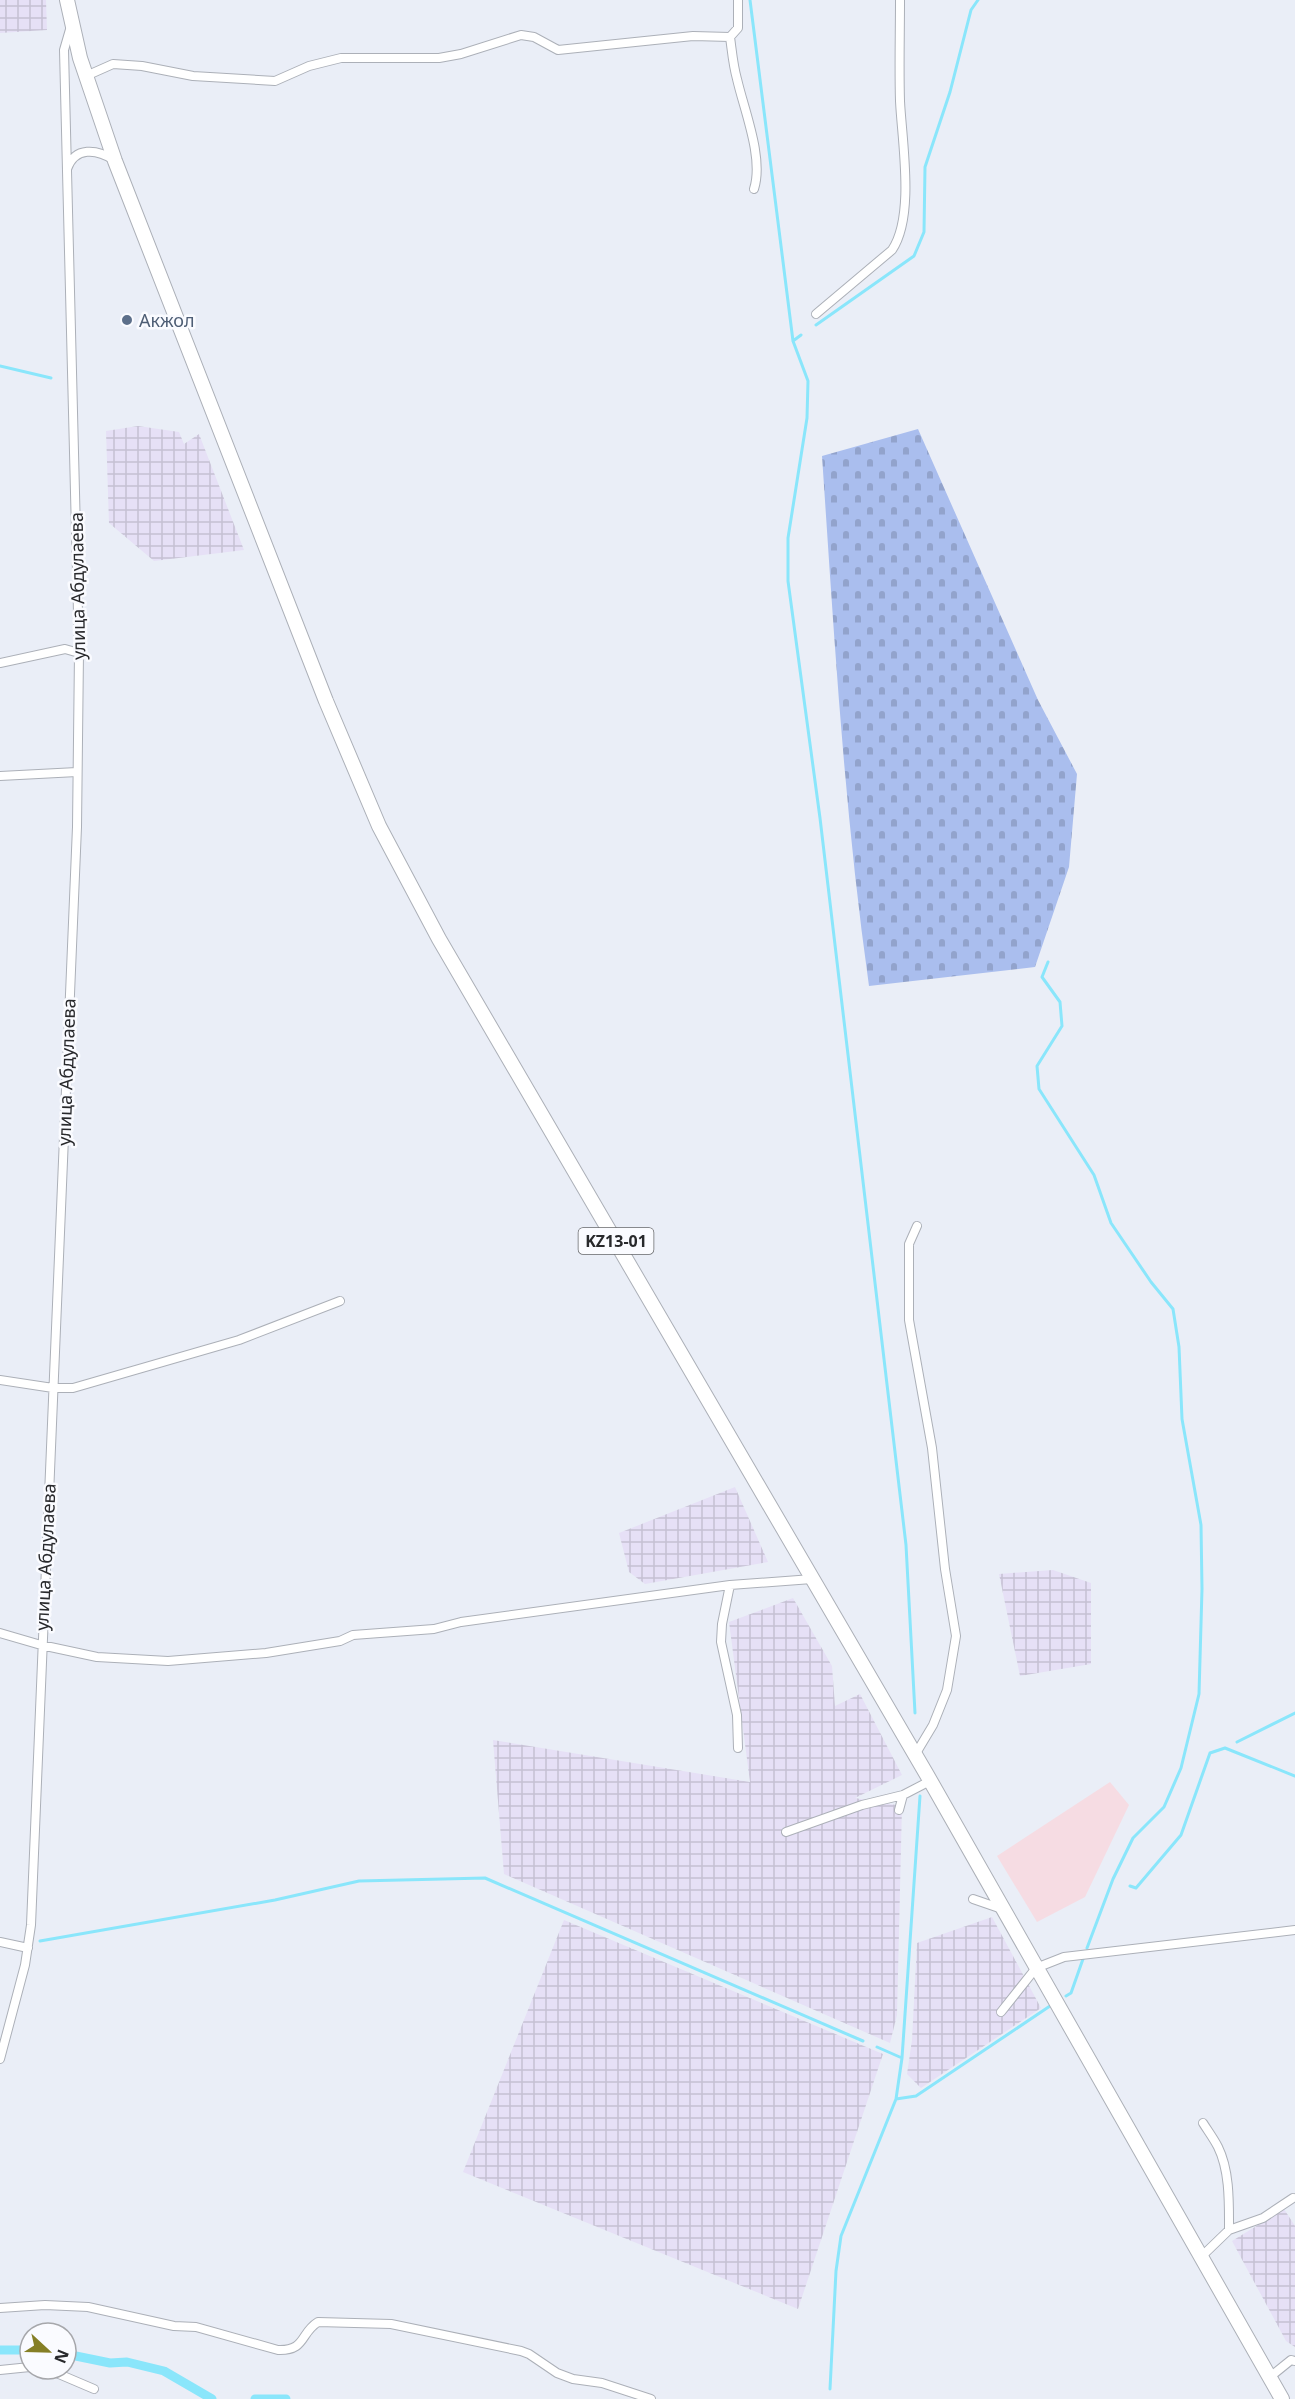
<svg xmlns="http://www.w3.org/2000/svg" width="1295" height="2399" font-family="'Noto Sans',sans-serif">
  <style>
    .commercial { fill: #f6dce3 }
    .industrial { fill: url(#industrial-grid) }
    .cemetery { fill: url(#cemetery-stones) }
    .lines { fill: none; stroke-linecap: round; stroke-linejoin: round }
    .stream { stroke: #8ae6fb; stroke-width: 3 }
    .canal { stroke: #8ae6fb; stroke-width: 9 }
    .street-casing { stroke: #acb0b8; stroke-width: 10 }
    .highway-casing { stroke: #acb0b8; stroke-width: 16 }
    .street { stroke: #fff; stroke-width: 8 }
    .highway { stroke: #fff; stroke-width: 14 }
    .service-dot { fill: #5c6f8a; stroke: #fafbff; stroke-width: 2 }
    .labels { text-anchor: middle; dominant-baseline: central; stroke-width: 5; stroke-linejoin: round; paint-order: stroke }
    .shield { fill: #fafbff; stroke: #67686b; stroke-width: 1.5 }
    .shield-label { font-size: 16px; font-weight: bold; fill: #28292c }
    .service-label { font-size: 18px; fill: #4e5e75; stroke: #fafbff; text-anchor: start }
    .street-label { font-size: 18px; fill: #28292c; stroke: #fafbff }
  </style>
  <defs>
    <pattern id="industrial-grid" width="8" height="8" patternUnits="userSpaceOnUse" patternTransform="scale(1.5)"><rect width="8" height="8" fill="#e6e0f6"/><path d="M0 4h8M4 0v8" fill="none" stroke="#c5c0d3"/></pattern>
    <pattern id="cemetery-stones" width="16" height="16" patternUnits="userSpaceOnUse" patternTransform="scale(1.5)"><rect width="16" height="16" fill="#aabeee"/><path d="M2 7V4a2 2 0 0 1 4 0v3zM10 15v-3a2 2 0 0 1 4 0v3z" fill="#92a3cc"/></pattern>
  </defs>
  <rect width="100%" height="100%" fill="#eaeef7"/>
  <path class="commercial" d="M1110 1782 1129 1805 1085 1897 1037 1922 997 1856Z"/>
  <path class="industrial" d="M0 0H46L47 30 0 33Z
    M138 426 179 432 184 444 199 434 244 550 154 561 109 523 106 431Z
    M735 1487 768 1562 645 1584 629 1572 619 1533Z
    M1053 1570 1091 1583V1664L1020 1676 999 1574Z
    M793 1598 832 1666 835 1706 860 1694 902 1775 855 1798 902 1806 897 2015 890 2043 504 1874 493 1740 750 1782 729 1622Z
    M992 1917 1041 2008 921 2088 907 2074 912 2040 917 1943Z
    M564 1920 883 2054 798 2309 463 2172Z
    M1284 2209 1295 2226V2347L1286 2341 1232 2241Z"/>
  <path class="cemetery" d="M918 429 1038 700 1077 774 1069 867 1035 967 869 986C844 810 834 633 822 456Z"/>
  <g class="lines">
    <path class="stream" d="M750 0 793 341 808 381 807 418 788 538V581L820 818 906 1545 915 1713
      M816 325 914 256 924 232 925 167 950 92 971 10 978 0
      M793 341 801 335
      M0 366 51 378
      M1048 962 1042 977 1060 1002 1062 1026 1037 1066 1039 1089 1094 1175 1111 1223 1151 1282 1173 1309 1179 1347 1182 1419 1201 1525 1202 1589 1199 1694 1181 1768 1164 1807 1133 1838 1113 1879 1087 1948
      M1237 1742 1295 1713
      M1130 1886 1136 1888 1181 1835 1210 1753 1225 1748 1295 1776
      M40 1941 275 1900 359 1881 485 1878 863 2041
      M1066 1996 1071 1993 1083 1959
      M877 2047 902 2058
      M896 2099 916 2096 1050 2006
      M830 2389 836 2271 841 2236 896 2099 902 2058 920 1796"/>
    <path class="canal" d="M0 2350H30
      M66 2354 110 2363 127 2362 164 2371 212 2399
      M255 2399H286"/>
    <g class="street-casing">
      <path id="street" d="M730 37C732 51 733 65 737 79 744 110 764 158 754 189
        M86 76 113 64 142 66 193 76 275 81 309 66 341 58H439L461 54 521 35 534 37 558 50 693 36 730 37 738 28V0
        M67 169C75 146 97 149 114 160
        M816 314 892 250C915 216 902 142 900 101 899 67 900 34 900 0
        M0 663 65 649 79 653
        M0 776 77 772
        M0 1380 53 1388H73L239 1340 340 1301
        M730 1585 722 1624 721 1642 737 1715 738 1748
        M0 1633 41 1645 97 1657 168 1661 266 1653 340 1641 353 1635 434 1629 461 1622 730 1585 812 1579
        M915 1755 933 1725 947 1690 956 1636 945 1569 932 1448 909 1320V1244L917 1226
        M899 1810 903 1795
        M786 1832 862 1805 903 1795 930 1781
        M973 1899 1002 1909
        M0 1942 28 1948
        M1001 2012 1036 1968 1064 1957 1295 1930
        M0 2059 25 1965 31 1925 77 827 79 653 64 50 71 26
        M1203 2123C1208 2131 1214 2139 1218 2147 1230 2171 1229 2204 1229 2230
        M1201 2257 1229 2230 1263 2218 1293 2198
        M0 2308 45 2305 88 2307 174 2326 196 2327 278 2350C306 2351 300 2333 318 2322L391 2324 521 2351 529 2354 557 2373 573 2379 602 2383 651 2399
        M47 2369 94 2389
        M0 2370 30 2367
        M1270 2377 1291 2360 1295 2361"/>
    </g>
    <g class="highway-casing">
      <path id="highway" d="M67 0 80 58 115 161 326 701 379 826 439 939 927 1775 1282 2399"/>
    </g>
    <use href="#street" class="street"/>
    <use href="#highway" class="highway"/>
  </g>
  <circle class="service-dot" cx="127" cy="320" r="6"/>
  <g class="labels">
    <rect class="shield" x="578.5" y="1228" width="75" height="26" rx="4.5"/>
    <g class="shield-label">
      <text x="616" y="1241">KZ13-01</text>
    </g>
    <g class="service-label">
      <text x="139" y="320">Акжол</text>
    </g>
    <g class="street-label">
      <text transform="translate(77 586) rotate(-91)">улица Абдулаева</text>
      <text transform="translate(66 1072) rotate(-88)">улица Абдулаева</text>
      <text transform="translate(45 1557) rotate(-87)">улица Абдулаева</text>
    </g>
  </g>
  <g transform="translate(48 2351) rotate(112)"><circle r="28" fill="#fafbff" stroke="#a6a7ab" stroke-width="1.5"/>
  <path d="M0-4.5L10 22L0 15L-10 22Z" fill="#857f26"/>
  <text y="-9" font-size="16" font-weight="bold" text-anchor="middle" fill="#28292c">N</text>
  </g>
</svg>
